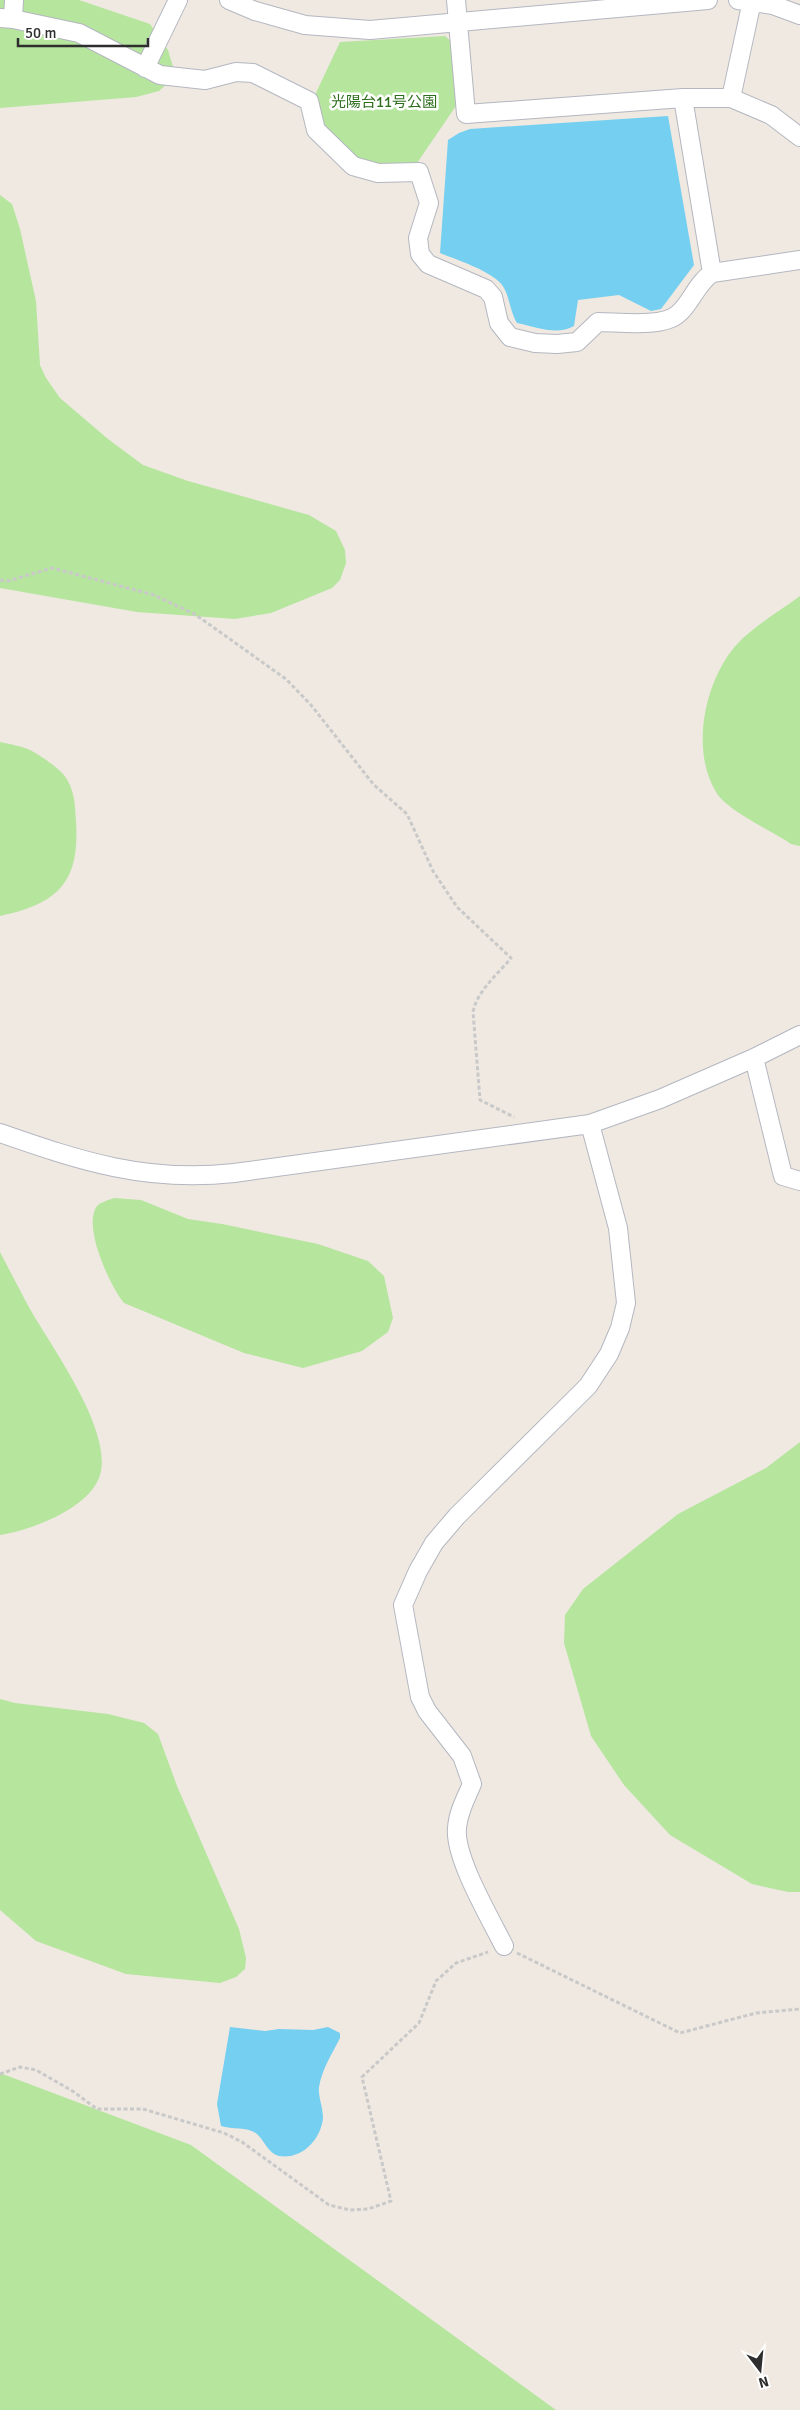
<svg xmlns="http://www.w3.org/2000/svg" width="800" height="2410" font-family="Signika,'Noto Sans JP',sans-serif">
  <style>
    .green { fill: #b6e59e }
    .water { fill: #75cff0 }
    .lines { fill: none; stroke-linecap: round; stroke-linejoin: round }
    .minor-casing { stroke: #b4b7c1; stroke-width: 20 }
    .path { stroke: #c9c9c9; stroke-width: 3; stroke-dasharray: 4 2.5; stroke-linecap: butt }
    .minor { stroke: #fff; stroke-width: 18 }
    .labels { text-anchor: middle; dominant-baseline: central; stroke-width: 5; stroke-linejoin: round; paint-order: stroke }
    .park-label { font-size: 15px; fill: #2c6e1b; stroke: #fff }
  </style>
  <rect width="100%" height="100%" fill="#efe9e1"/>
  <path class="green" d="M0 0H79L150 24 168 50 174 70 171 80 159 91 136 97 0 108Z
    M445 36 451 41 458 103 415 166 377 167 356 159 322 127 314 97 340 42Z
    M0 195 12 204 20 229 36 301 40 365 46 378 60 398 108 439 143 465 188 481 309 515 336 531 345 550 346 563 340 580 332 588 271 613 235 619 137 612 0 588Z
    M800 596V846L791 844C772 831 726 810 716 792 689 748 706 673 742 639 759 623 781 610 800 596Z
    M0 742C9 744 21 746 30 750 40 755 57 767 64 775 75 789 75 806 76 822 80 883 57 904 0 916Z
    M114 1198 141 1200 188 1219 222 1224 318 1244 368 1261 384 1276 393 1318 388 1332 362 1351 303 1368 244 1353 124 1303C110 1286 82 1226 97 1206 101 1202 109 1200 114 1198Z
    M0 1252C10 1271 20 1291 30 1309 52 1348 116 1434 99 1478 86 1510 31 1530 0 1535Z
    M800 1442V1892H788L752 1884 670 1835 624 1785 591 1736 564 1643 565 1615 583 1589 678 1514 766 1468Z
    M0 1699 15 1703 108 1714 144 1723 158 1734 177 1786 239 1929 246 1958 245 1969 236 1977 220 1983 126 1974 36 1941 0 1910Z
    M0 2073 191 2145 556 2410H0Z"/>
  <path class="water" d="M668 116 694 265 661 309 651 311 619 295 578 300 574 326C557 336 536 327 517 323 511 313 510 301 505 290 499 273 457 260 440 253L448 140 459 133 470 129Z
    M230 2027 265 2031 279 2029 313 2030 328 2027 340 2033V2038C332 2054 322 2069 319 2087 318 2097 323 2107 323 2118 321 2139 302 2160 279 2156 269 2154 265 2142 258 2135 249 2126 233 2130 221 2126L217 2104Z"/>
  <g class="lines">
    <g class="minor-casing">
      <path id="minor" d="M229 0 255 11 305 25 370 30 708 0
        M456 0 466 114 683 98H731L771 115 800 137
        M738 0 773 5 800 15
        M0 18 13 19 79 33 160 75 205 80 236 72 253 73 309 101 316 130 353 166 378 173 419 172 429 203 418 238 420 254 428 264 486 289 493 297 499 323 510 337 535 343 557 344 577 342 598 322C619 322 662 328 678 314 692 302 696 284 712 273L800 260
        M13 19 14 0
        M145 68 178 0
        M683 98 712 273
        M731 98 752 1
        M754 1058 783 1176 800 1181
        M0 1133C80 1161 147 1183 234 1173L590 1124 660 1099 754 1058 800 1035
        M504 1946C490 1918 454 1857 457 1828 458 1812 466 1798 472 1784L462 1756 427 1711 420 1697 403 1605 418 1571 434 1543 457 1516 588 1386 609 1354 620 1328 626 1303 618 1228 590 1124"/>
    </g>
    <path class="path" d="M0 580 8 581 52 568 154 595 196 615 286 679 311 705 374 785 407 814 433 871 457 907 511 958C498 974 477 991 473 1012L480 1100 514 1117
      M517 1953 680 2033 756 2013 800 2009
      M0 2074 20 2067 36 2070 74 2092 97 2109H143L224 2133 242 2142 329 2205 350 2210 368 2209 391 2201 362 2077 419 2023 436 1981 456 1963 488 1952"/>
    <use href="#minor" class="minor"/>
  </g>
  <g class="labels">
    <g class="park-label">
      <text x="384" y="102">光陽台11号公園</text>
    </g>
  </g>
  <g transform="translate(760 2370) rotate(164)" stroke="#ffffff" stroke-width="4" paint-order="stroke">
  <path d="M0-4L9 19L0 12L-9 19Z" fill="#2e2e2e"/>
  <text y="-8" font-size="14" font-weight="bold" text-anchor="middle" fill="#2e2e2e">N</text>
  </g>
  <path d="M18 38v8h130v-8" fill="none" stroke="#2e2e2e" stroke-width="2.5"/>
  <text x="25" y="38" font-size="15" fill="#2e2e2e" stroke="#ffffff" stroke-width="4" paint-order="stroke">50 m</text>
</svg>
